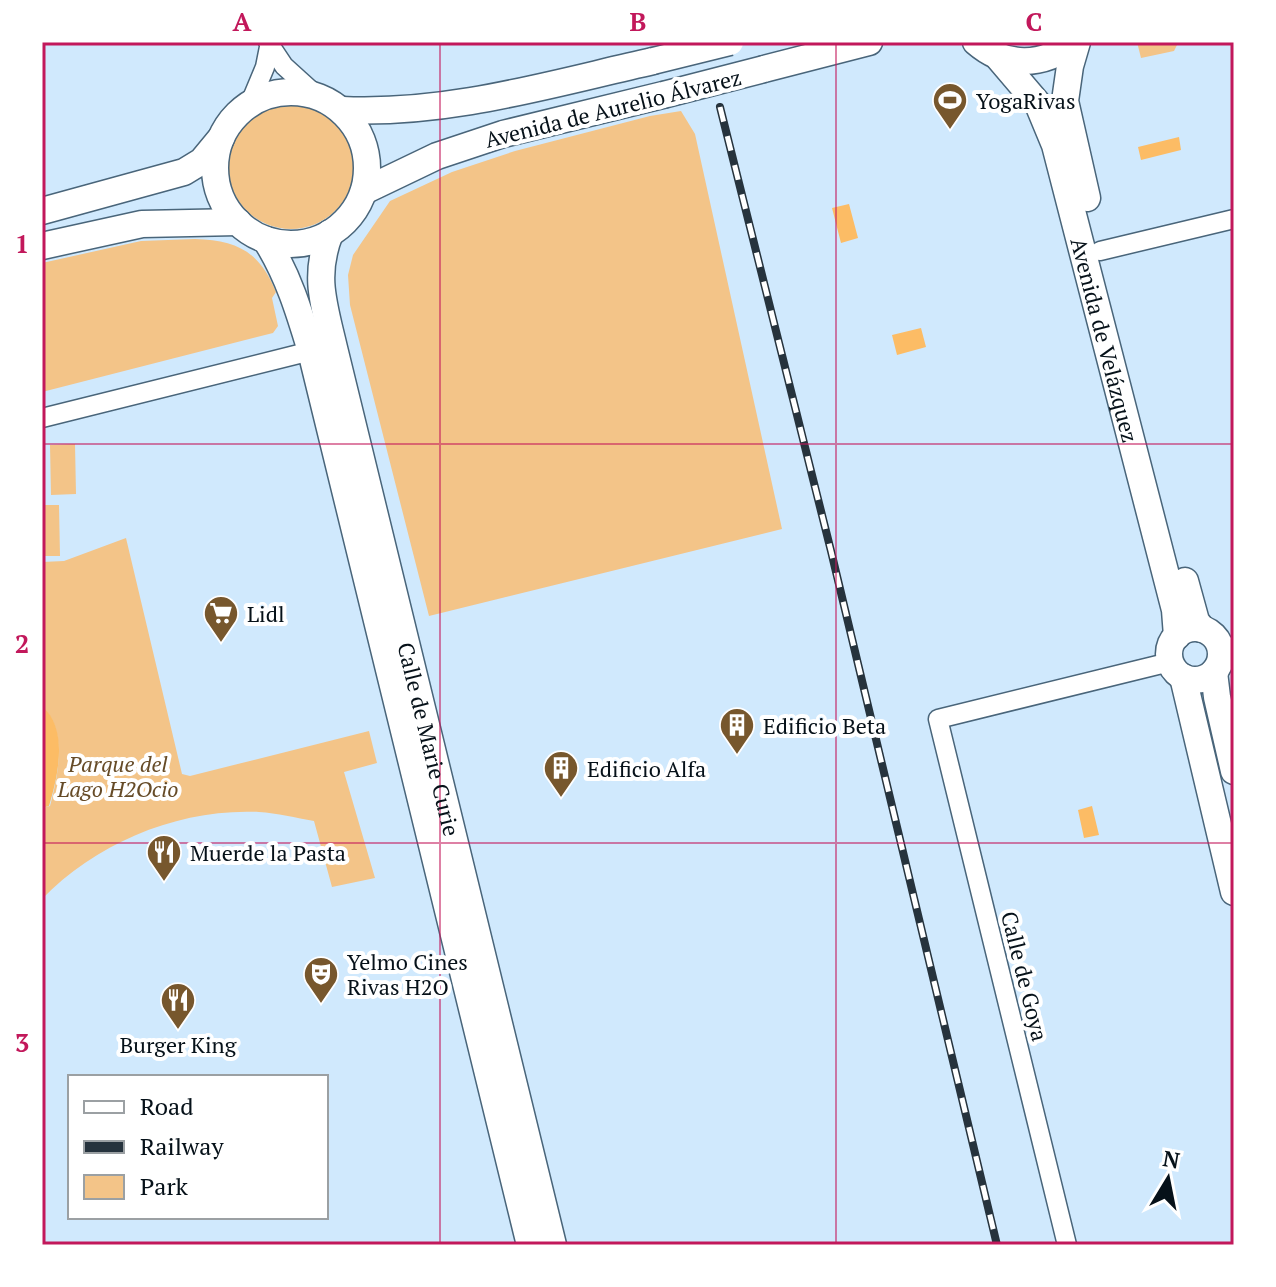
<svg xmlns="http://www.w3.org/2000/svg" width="1276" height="1287" font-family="'PT Serif',serif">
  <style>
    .green { fill: #f3c488 }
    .water { fill: #fcbc65 }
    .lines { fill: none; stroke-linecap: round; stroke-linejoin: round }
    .street-casing { stroke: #49657a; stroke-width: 21 }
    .secondary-casing { stroke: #49657a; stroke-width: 29 }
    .street { stroke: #fff; stroke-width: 18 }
    .secondary { stroke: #fff; stroke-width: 26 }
    .rail-casing { stroke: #26333d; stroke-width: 8 }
    .rail { stroke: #fff; stroke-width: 5; stroke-dasharray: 15; stroke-linecap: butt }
    .secondary-bridge-casing { stroke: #49657a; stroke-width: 29; stroke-linecap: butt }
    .secondary-bridge { stroke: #fff; stroke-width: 26 }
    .grid { fill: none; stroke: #c2185b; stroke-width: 2; stroke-opacity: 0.55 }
    .labels { text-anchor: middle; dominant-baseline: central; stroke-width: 8; stroke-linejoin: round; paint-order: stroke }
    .poi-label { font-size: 22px; fill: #061119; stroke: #fff; text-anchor: start }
    .street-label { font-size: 22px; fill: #061119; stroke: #fff }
    .park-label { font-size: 22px; font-style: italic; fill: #664b27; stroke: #fff }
    .neatline { fill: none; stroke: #c2185b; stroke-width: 3 }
    .grid-label { font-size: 26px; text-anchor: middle; font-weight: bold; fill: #c2185b }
  </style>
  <rect width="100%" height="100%" fill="#d0e9fd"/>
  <path class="green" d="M1137 42H1177L1178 43 1174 51 1141 58Z
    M228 166a63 63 0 1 1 126 0a63 63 0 1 1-126 0Z
    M681 111 695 134 782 529 429 616 350 305 348 275 353 255 390 201 452 172 515 151 650 116Z
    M195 239C237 240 260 252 276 292L272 298 278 326 273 333 42 392V263L141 241Z
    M75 444 76 494 51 495 50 445Z
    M42 505H59L60 556H42Z
    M126 538 182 774 190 776 369 731 377 763 344 772 375 878 332 887 314 821C296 818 277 813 259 812 180 808 97 842 42 899V808L50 806C58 777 68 729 42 706V562L64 561Z"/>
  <path class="water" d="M1179 137 1181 150 1141 160 1138 147Z
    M849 204 858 238 841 243 832 208Z
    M921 328 926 347 897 355 892 335Z
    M42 706C69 729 58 776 49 806L42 808Z
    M1092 806 1099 835 1084 838 1078 810Z"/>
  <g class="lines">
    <g class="street-casing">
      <path id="street" d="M268 42 284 66 316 95
        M250 103 265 67 269 47
        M1100 251 1234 219
        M42 418 311 351
        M1220 649 1234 646
        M1067 1245 938 719 1170 662"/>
    </g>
    <g class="secondary-casing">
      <g id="secondary">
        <path d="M976 42C1006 68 1043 67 1074 42"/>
        <path d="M1077 42 1070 66 1065 101 1087 198"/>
        <path id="s1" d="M999 58 1038 104 1055 145 1175 610 1177 636"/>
        <path d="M764 69 869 42"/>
        <circle cx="291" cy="168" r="76"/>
        <path d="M342 110C449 115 550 84 653 61"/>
        <path d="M364 191 437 156 503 134 663 95"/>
        <path d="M42 211 184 172 202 161 221 138"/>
        <path id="s2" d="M330 233C313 276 324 305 334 348L553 1245"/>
        <path d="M266 240C288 275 299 311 311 351L530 1245"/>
        <path d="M42 246 142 224 238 222"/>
        <path d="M1185 581 1196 621 1202 629"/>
        <circle cx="1195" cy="654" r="26"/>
        <path d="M1214 672 1217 697 1234 771"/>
        <path d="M1183 677 1234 892"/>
      </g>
    </g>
    <use href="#street" class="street"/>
    <use href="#secondary" class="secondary"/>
    <g class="rail-casing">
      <path id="rail" d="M720 107 831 551 997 1245"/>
    </g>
    <use href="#rail" class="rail"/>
    <g class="secondary-bridge-casing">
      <path id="secondary-bridge" d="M653 61 730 42
        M663 95 764 69"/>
    </g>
    <use href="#secondary-bridge" class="secondary-bridge"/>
  </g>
  <path class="grid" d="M440 42V1245M836 42V1245M42 444H1234M42 843H1234"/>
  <defs>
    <g id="stadium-pin" transform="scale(1.8)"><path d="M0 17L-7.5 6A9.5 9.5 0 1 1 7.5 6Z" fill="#77572d" stroke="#fff"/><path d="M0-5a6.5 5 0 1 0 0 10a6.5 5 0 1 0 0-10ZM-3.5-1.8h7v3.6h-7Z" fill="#fff"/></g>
    <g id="supermarket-pin" transform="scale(1.8)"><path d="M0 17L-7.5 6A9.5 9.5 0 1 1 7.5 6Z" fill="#77572d" stroke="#fff"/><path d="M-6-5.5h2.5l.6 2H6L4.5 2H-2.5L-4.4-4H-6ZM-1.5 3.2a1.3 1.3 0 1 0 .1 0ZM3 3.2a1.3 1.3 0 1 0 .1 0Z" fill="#fff"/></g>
    <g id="building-pin" transform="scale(1.8)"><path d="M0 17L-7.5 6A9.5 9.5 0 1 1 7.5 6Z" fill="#77572d" stroke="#fff"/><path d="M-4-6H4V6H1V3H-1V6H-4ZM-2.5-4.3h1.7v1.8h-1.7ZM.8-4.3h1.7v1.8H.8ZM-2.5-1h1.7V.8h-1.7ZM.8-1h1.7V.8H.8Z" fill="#fff"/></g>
    <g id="restaurant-pin" transform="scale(1.8)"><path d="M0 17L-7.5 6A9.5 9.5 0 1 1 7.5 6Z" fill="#77572d" stroke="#fff"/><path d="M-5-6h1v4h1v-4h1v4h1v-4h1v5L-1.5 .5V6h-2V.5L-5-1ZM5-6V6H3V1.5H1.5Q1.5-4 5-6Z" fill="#fff"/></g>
    <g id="theatre-pin" transform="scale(1.8)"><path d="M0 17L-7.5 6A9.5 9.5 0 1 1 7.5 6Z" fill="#77572d" stroke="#fff"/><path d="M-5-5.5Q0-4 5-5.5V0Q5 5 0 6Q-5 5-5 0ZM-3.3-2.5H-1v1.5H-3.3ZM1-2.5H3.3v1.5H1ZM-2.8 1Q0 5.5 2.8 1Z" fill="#fff"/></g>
  </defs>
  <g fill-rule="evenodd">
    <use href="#stadium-pin" x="950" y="100"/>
    <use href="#supermarket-pin" x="221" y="613"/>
    <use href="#building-pin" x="737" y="725"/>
    <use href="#building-pin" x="561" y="768"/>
    <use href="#restaurant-pin" x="164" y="852"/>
    <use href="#theatre-pin" x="321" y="974"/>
    <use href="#restaurant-pin" x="178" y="1000"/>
  </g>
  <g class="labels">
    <g class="poi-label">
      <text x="976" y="100">YogaRivas</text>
      <text x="247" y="613">Lidl</text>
      <text x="763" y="725">Edificio Beta</text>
      <text x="587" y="768">Edificio Alfa</text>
      <text x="190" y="852">Muerde la Pasta</text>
      <text x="347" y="961">Yelmo Cines<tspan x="347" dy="25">Rivas H2O</tspan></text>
      <text x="178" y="1044" text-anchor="middle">Burger King</text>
    </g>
    <g class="street-label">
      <text transform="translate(613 108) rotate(-14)">Avenida de Aurelio Álvarez</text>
      <text stroke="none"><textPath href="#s1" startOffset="306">Avenida de Velázquez</textPath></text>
      <text stroke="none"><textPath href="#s2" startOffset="520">Calle de Marie Curie</textPath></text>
      <text transform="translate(1025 976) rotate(76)">Calle de Goya</text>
    </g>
    <g class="park-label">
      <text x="118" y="763">Parque del<tspan x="118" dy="25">Lago H2Ocio</tspan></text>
    </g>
  </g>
  <rect width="1276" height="1287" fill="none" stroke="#ffffff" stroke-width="88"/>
  <rect x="68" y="1075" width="260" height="144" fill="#ffffff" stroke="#9ba0a3" stroke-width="2"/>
  <rect x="84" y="1101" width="40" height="12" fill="#ffffff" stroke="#9ba0a3" stroke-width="2"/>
  <text x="140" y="1115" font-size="24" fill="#061119">Road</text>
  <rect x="84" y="1141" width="40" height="12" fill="#26333d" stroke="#9ba0a3" stroke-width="2"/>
  <text x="140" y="1155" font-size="24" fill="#061119">Railway</text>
  <rect x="84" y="1175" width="40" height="24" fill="#f3c488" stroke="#9ba0a3" stroke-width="2"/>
  <text x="140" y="1195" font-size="24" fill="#061119">Park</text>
  <g transform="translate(1168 1179) rotate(10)" stroke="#ffffff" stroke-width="6" paint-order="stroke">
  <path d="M0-6L14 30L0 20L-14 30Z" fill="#061119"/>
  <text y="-12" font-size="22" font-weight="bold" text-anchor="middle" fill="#061119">N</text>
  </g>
  <rect x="44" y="44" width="1188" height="1199" class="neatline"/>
  <g class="grid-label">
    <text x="242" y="31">A</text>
    <text x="638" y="31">B</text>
    <text x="1034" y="31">C</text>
    <text x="22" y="253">1</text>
    <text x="22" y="653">2</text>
    <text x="22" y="1052">3</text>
  </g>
</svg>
